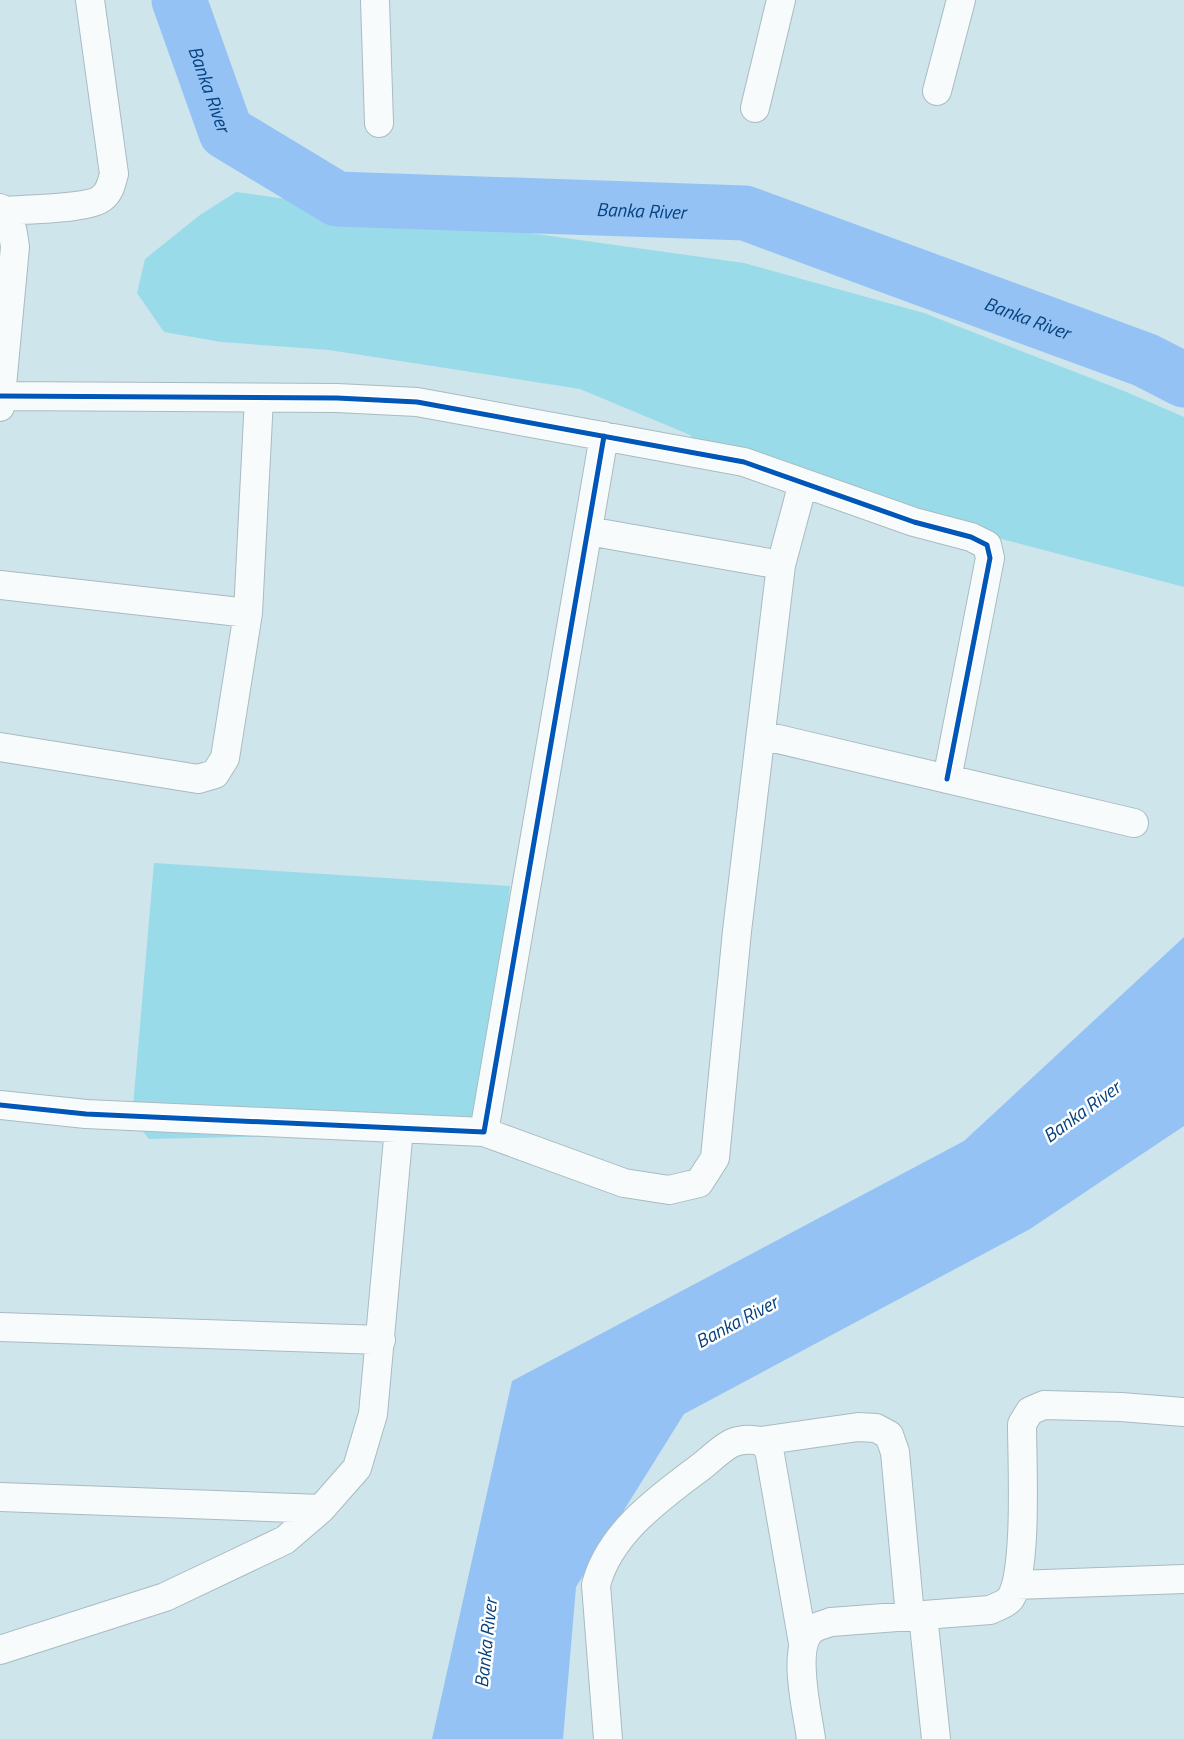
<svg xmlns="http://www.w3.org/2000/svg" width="1184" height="1739" font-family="'Titillium Web',sans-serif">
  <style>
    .green { fill: #9adbea }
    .water { fill: #95c2f4 }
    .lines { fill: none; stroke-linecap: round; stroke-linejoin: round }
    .river { stroke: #95c2f4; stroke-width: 55 }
    .street-casing { stroke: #a9bbc0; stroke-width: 30 }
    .street { stroke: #f8fbfc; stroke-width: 28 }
    .cycleway-casing { stroke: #fff; stroke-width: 8 }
    .cycleway { stroke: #0057b8; stroke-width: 5 }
    .labels { text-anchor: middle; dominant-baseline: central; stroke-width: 5; stroke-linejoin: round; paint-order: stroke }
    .water-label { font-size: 19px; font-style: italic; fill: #07427e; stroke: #fff }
  </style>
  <rect width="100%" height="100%" fill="#cee5eb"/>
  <path class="green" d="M236 192 744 263 924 313 1124 391 1184 417V587L716 464 690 435 580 389 329 350 221 342 164 332 137 293 145 259 200 215Z
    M154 863 510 886 484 1132 149 1139 132 1118Z"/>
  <path class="water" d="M1184 937V1126L1030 1229 684 1414 576 1587 563 1739H432L512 1381 964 1141Z"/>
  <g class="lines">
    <path class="river" id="s1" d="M179 0 226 132 337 199 745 213 1145 360 1184 380"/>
    <g class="street-casing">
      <path id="street" d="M375 0 379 123
        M937 91 961 0
        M755 108 781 0
        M0 208C12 216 13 234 15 247L0 407
        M5 211C24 209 90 209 102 198 110 192 111 184 114 174L90 0
        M0 396 337 398 417 402 744 462 914 522 971 537 987 545 990 558 947 779
        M588 531 781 565
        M0 585 248 613
        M761 735 1134 823
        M0 747 198 779 215 774 225 758 248 613 259 398
        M0 1105 86 1114 484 1132 604 436
        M484 1132 624 1183 669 1190 699 1183 715 1158 737 931 781 565 803 483
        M0 1327 381 1340
        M761 1441 858 1427 876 1428 889 1435 895 1452 910 1616
        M0 1497 321 1509
        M1016 1585 1184 1579
        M923 1615 936 1739
        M0 1650 165 1597 285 1540 321 1509 357 1468 373 1414 399 1128
        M608 1739 596 1585C609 1534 658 1499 698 1469 709 1461 720 1449 732 1443 741 1439 751 1439 761 1441L769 1449 803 1643
        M811 1739C808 1714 790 1646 813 1629 817 1626 826 1624 831 1622L990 1610C996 1607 1006 1604 1010 1599 1028 1573 1022 1460 1022 1424L1030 1411 1044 1405 1121 1407 1184 1412"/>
    </g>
    <use href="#street" class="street"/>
    <g class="cycleway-casing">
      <path id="cycleway" d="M0 396 337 398 417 402 744 462 914 522 971 537 987 545 990 558 947 779
        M0 1105 86 1114 484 1132 604 436"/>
    </g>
    <use href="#cycleway" class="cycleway"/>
  </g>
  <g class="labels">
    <g class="water-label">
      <text stroke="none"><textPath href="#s1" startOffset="94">Banka River</textPath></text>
      <text stroke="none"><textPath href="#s1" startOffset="574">Banka River</textPath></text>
      <text stroke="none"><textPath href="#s1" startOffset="979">Banka River</textPath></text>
      <text transform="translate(1081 1111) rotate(-36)">Banka River</text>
      <text transform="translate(736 1321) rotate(-28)">Banka River</text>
      <text transform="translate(485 1643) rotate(-84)">Banka River</text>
    </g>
  </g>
</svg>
